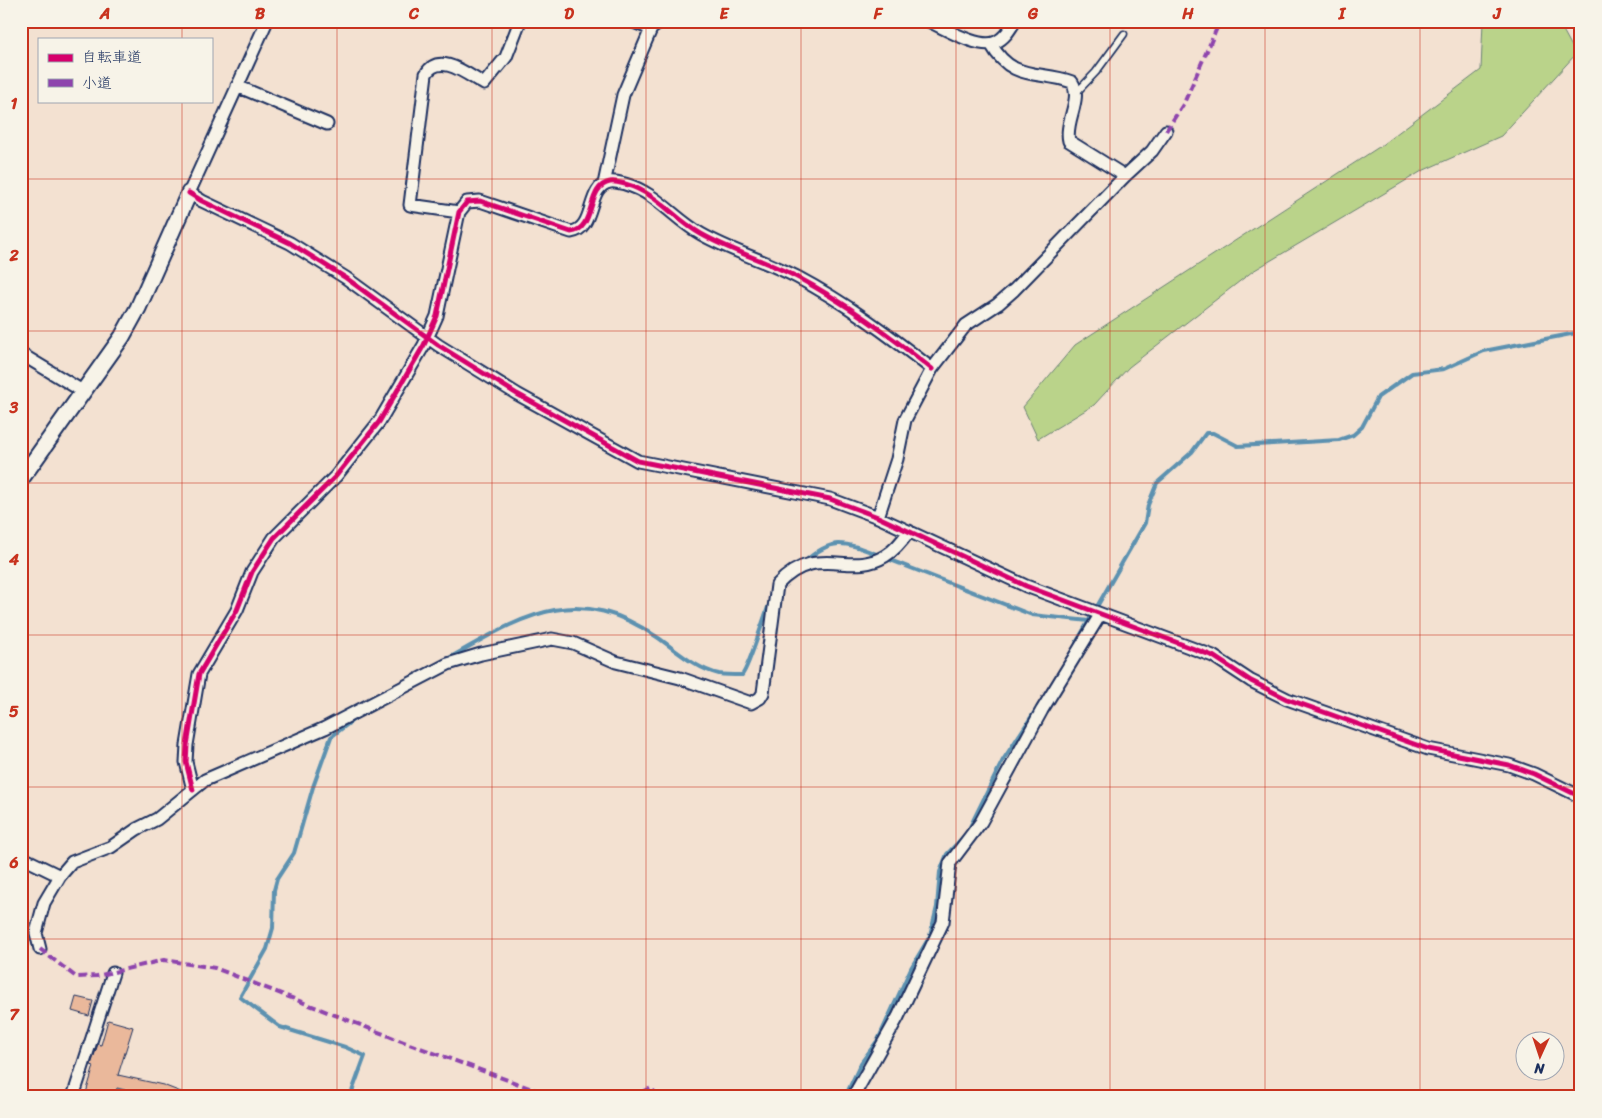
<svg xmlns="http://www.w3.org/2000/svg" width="1602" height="1118" font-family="Sriracha,'Klee One',sans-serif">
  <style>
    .green { fill: #bad38a; stroke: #6a8174 }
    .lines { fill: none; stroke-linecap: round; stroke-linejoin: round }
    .stream { stroke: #5c91b0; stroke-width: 4 }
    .building { fill: #eab89b; stroke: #1b2f5e }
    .lane-casing { stroke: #1b2f5e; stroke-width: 9 }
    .street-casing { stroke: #1b2f5e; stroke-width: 15 }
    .secondary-casing { stroke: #1b2f5e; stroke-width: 19 }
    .lane { stroke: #f7f3e8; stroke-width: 5.5 }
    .street { stroke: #f7f3e8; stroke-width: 11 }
    .secondary { stroke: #f7f3e8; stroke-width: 15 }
    .quiet { stroke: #8e44ad; stroke-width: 4; stroke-dasharray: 8 4; stroke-linecap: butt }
    .cycleway-casing { stroke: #f7f3e8; stroke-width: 8 }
    .cycleway { stroke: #d6006c; stroke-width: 5 }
    .grid { fill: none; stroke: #c8321e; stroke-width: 1; stroke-opacity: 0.55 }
    .neatline { fill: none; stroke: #c8321e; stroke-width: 2 }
    .grid-label { font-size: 16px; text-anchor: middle; font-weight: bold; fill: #c8321e }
  </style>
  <rect width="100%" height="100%" fill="#f3e1d1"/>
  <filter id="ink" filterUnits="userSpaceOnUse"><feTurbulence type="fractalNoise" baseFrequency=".02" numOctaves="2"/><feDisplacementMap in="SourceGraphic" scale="10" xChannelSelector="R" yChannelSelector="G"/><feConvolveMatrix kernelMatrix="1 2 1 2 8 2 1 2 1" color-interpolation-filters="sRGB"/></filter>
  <g filter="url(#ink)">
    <path class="green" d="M1483 21H1558L1576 54 1501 136 1422 171 1253 271 1129 367 1094 405 1038 439 1023 407 1075 345 1379 147 1481 70Z"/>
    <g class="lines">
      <path class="stream" d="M885 558 1032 615 1089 621
        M804 562C833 536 845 542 879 555
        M1076 643 1145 523 1148 505 1157 483 1192 452 1206 433H1213L1238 446 1339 440 1353 435 1362 427 1378 397 1412 373 1444 369 1484 351 1581 332
        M447 659C524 616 574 581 657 637 676 650 696 669 719 674 726 675 734 675 742 675 749 668 764 616 770 602
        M969 829 1003 760 1039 705
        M350 1097 365 1056 345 1047 280 1027 240 997 267 949 273 928 274 890 277 879 294 853 313 787 331 737 357 717
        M845 1097 861 1063 878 1040 911 968 930 936 937 907 940 872 947 854 963 837"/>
    </g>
    <path class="building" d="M76 997 93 1001 89 1016 72 1011Z
      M108 1020 133 1027 118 1075 163 1085 186 1094 185 1097H153L117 1088 115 1097H100L86 1093 94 1066 91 1065 98 1044 101 1045Z"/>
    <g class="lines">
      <g class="lane-casing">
        <path id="lane" d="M1075 94 1096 72 1124 34"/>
      </g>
      <g class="street-casing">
        <path id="street" d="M267 21 189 193 202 201 290 243 346 278 438 345 517 394 638 461 830 499 878 517 1026 586 1213 656 1251 681 1287 699 1428 749 1509 765 1534 774 1581 797
          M631 21 651 29 662 21
          M928 21C944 28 980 50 996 42 1005 38 1010 29 1015 21
          M991 44C1012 82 1039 70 1072 82 1083 99 1064 122 1069 141L1125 176
          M237 86 327 124
          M604 184 623 95 651 29
          M459 212 410 205 426 74C439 51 468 75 484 84L506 57 520 21
          M21 354 84 392
          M878 517 897 459 905 420 932 369 966 325 998 304 1014 290 1125 176 1152 151 1166 131
          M193 790 186 762 187 745 199 674 237 610 252 572 274 538 336 476 379 422 424 345 437 316 459 212 467 202 480 201 571 232C596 229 586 186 610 182 615 181 621 183 625 184 657 193 673 218 701 234 731 251 766 261 797 277 846 303 889 335 932 369
          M21 857 60 876
          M40 949 36 933 44 903 60 876 72 862 111 847 137 829 157 819 205 780 325 728 448 664 481 654 552 639 573 643 616 662 680 678 751 703 760 698 763 693 777 585C817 542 849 578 885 556 895 550 903 540 909 531
          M73 1097 113 973
          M853 1097 898 1017 943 922 950 863 981 822 1042 710 1100 615"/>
      </g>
      <g class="secondary-casing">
        <path id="secondary" d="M21 479 122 337 138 308 189 193"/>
      </g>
      <use href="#lane" class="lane"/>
      <use href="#street" class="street"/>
      <use href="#secondary" class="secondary"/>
      <path class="quiet" d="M1166 131 1184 103 1220 21
        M1581 331 1579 332 1581 333
        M40 949 76 977 97 976 164 960 215 968 404 1042 554 1097
        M632 1097 651 1088 659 1097"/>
      <g class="cycleway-casing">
        <path id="cycleway" d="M189 193 202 201 290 243 346 278 438 345 517 394 638 461 830 499 878 517 1026 586 1213 656 1251 681 1287 699 1428 749 1509 765 1534 774 1581 797
          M193 790 186 762 187 745 199 674 237 610 252 572 274 538 336 476 379 422 424 345 437 316 459 212 467 202 480 201 571 232C596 229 586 186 610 182 615 181 621 183 625 184 657 193 673 218 701 234 731 251 766 261 797 277 846 303 889 335 932 369"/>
      </g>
      <use href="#cycleway" class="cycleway"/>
    </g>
  </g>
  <path class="grid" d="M182 21V39M337 21V1097M492 21V1097M646 21V1097M801 21V1097M956 21V1097M1110 21V1097M1265 21V1097M1420 21V1097M182 101V1097M21 179H1581M21 331H1581M21 483H1581M21 635H1581M21 787H1581M21 939H1581"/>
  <rect width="1602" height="1118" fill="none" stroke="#f7f3e8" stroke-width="55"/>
  <rect x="38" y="38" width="175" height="65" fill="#f7f3e8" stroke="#9fa5b1"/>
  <rect x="48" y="54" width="25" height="8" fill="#d6006c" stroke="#9fa5b1"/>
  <text x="82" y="62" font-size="15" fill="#1b2f5e">自転車道</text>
  <rect x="48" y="79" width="25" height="8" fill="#8e44ad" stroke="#9fa5b1"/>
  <text x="82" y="88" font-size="15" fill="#1b2f5e">小道</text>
  <g transform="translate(1540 1056) rotate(183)"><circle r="24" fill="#f7f3e8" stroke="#9fa5b1"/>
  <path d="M0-4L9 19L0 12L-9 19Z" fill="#c8321e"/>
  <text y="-8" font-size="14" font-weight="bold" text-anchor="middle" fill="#1b2f5e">N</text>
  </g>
  <rect x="28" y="28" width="1546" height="1062" class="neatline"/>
  <g class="grid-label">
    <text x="105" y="19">A</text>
    <text x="260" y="19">B</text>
    <text x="414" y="19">C</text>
    <text x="569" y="19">D</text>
    <text x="724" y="19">E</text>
    <text x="878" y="19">F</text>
    <text x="1033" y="19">G</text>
    <text x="1188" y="19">H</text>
    <text x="1342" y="19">I</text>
    <text x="1497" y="19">J</text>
    <text x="14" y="109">1</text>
    <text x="14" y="261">2</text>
    <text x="14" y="413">3</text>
    <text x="14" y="565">4</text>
    <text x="14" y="717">5</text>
    <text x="14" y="868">6</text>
    <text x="14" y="1020">7</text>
  </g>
</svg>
